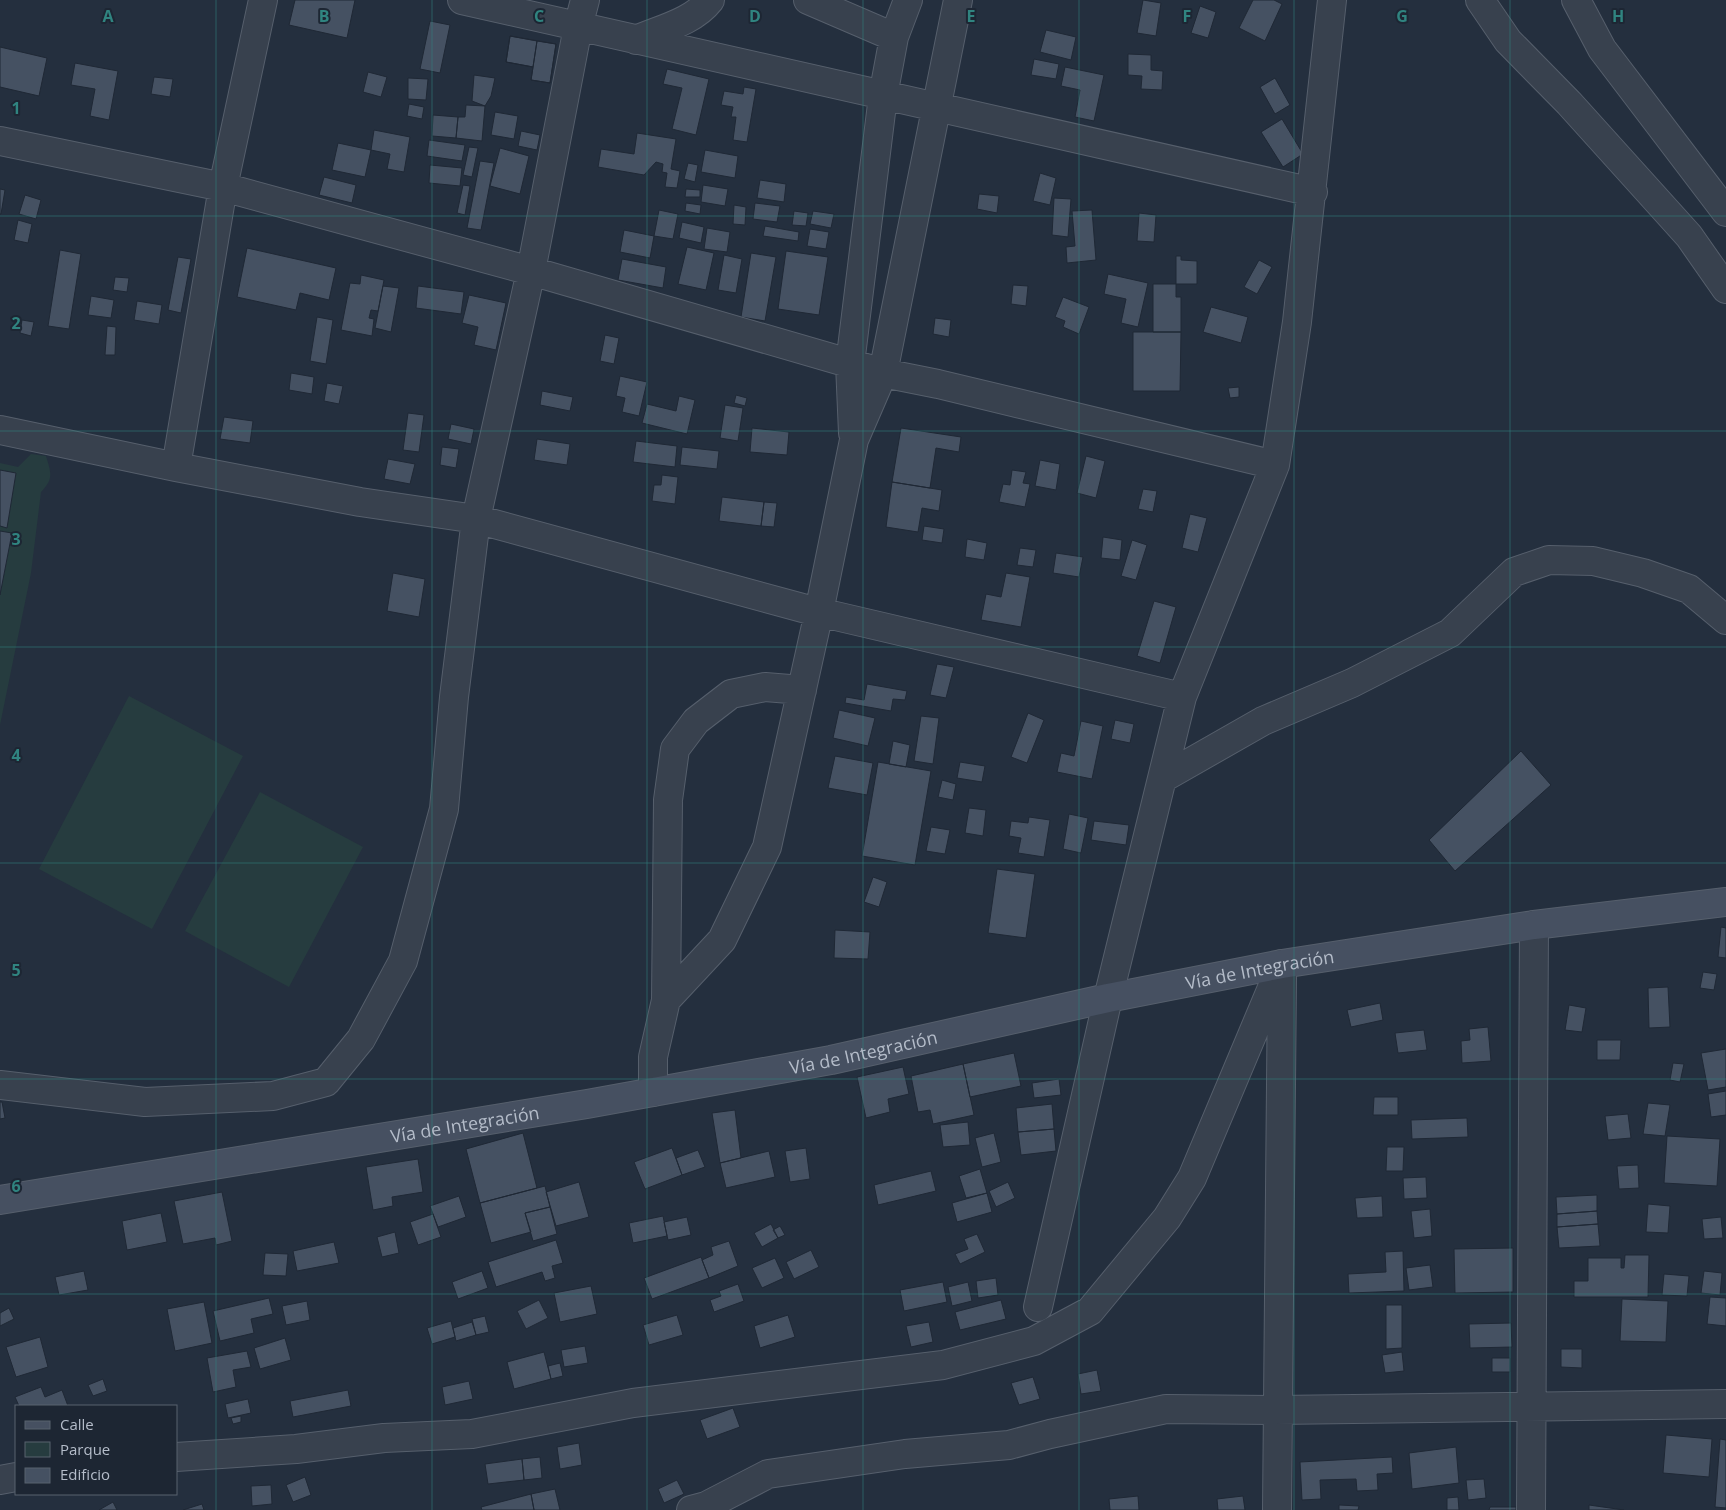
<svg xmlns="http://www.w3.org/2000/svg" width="1726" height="1510" font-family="'Open Sans',sans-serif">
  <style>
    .green { fill: #263c3f }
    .building { fill: #455162; stroke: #1f2835 }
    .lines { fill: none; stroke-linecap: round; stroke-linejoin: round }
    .minor-casing { stroke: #565f6c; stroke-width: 30 }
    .secondary-casing { stroke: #565f6c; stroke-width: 30 }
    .minor { stroke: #38414e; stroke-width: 28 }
    .secondary { stroke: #465061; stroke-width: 28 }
    .grid { fill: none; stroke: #308480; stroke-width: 1; stroke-opacity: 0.55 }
    .labels { text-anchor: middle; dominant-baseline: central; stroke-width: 4; stroke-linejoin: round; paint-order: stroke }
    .street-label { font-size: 18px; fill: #b4bcc9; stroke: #1d2633 }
    .grid-label { font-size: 16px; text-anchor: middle; font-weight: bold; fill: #308480; stroke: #1d2633; stroke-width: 4; stroke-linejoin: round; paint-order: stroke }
  </style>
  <rect width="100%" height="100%" fill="#242f3e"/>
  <path class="green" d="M31 454 46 456C51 473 54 479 41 492L31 573 0 725V463L18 467Z
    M129 696 243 756 152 929 39 869Z
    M260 792 363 847 289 987 185 931Z"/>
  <path class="building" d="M295 0H355L347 38 289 25Z
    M1143 0 1161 3 1156 36 1137 33Z
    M1253 0H1274L1282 4 1265 41 1239 28Z
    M1200 6 1216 12 1208 38 1191 33Z
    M430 21 450 25 440 73 420 69Z
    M1046 30 1076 37 1071 60 1040 52Z
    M510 36 537 41 533 67 506 62Z
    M510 36 556 44 550 83 531 80 533 67 506 62Z
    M537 41 556 44 550 83 531 80Z
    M0 47 47 58 39 96 0 87Z
    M1128 54 1151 55V70L1163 71 1162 90 1141 89 1142 76 1128 75Z
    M1034 59 1059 64 1056 79 1031 75Z
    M75 63 118 71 109 120 90 116 95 89 71 85Z
    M1065 67 1104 75 1094 121 1075 117 1080 90 1061 86Z
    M667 69 709 79 696 135 672 129 682 88 663 84Z
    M368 72 387 77 381 97 363 92Z
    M474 75 495 78 491 96 485 106 472 101Z
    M154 77 173 79 170 97 151 94Z
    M408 78 428 79 426 100 408 99Z
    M1275 78 1290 105 1275 114 1260 87Z
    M744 87 756 89 747 142 733 140 736 117H731L733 107 721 105 724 91 743 94Z
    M409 104 424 107 422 119 407 116Z
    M466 105 485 106 482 141 456 138 458 117H465Z
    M495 112 518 116 514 139 491 135Z
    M433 115 458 117 456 138 432 136Z
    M1282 119 1303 154 1283 167 1261 132Z
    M374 130 410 137 404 172 387 169 390 154 371 150Z
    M521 131 540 135 537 150 518 146Z
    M637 133 676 139 671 169 680 171 677 188 665 187 667 173 662 172 663 164 656 162 644 175 598 167 601 149 634 154Z
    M429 140 465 145 462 161 427 156Z
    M338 143 371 150 365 177 332 170Z
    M469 147 478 148 472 177 463 175Z
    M500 148 529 156 520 194 490 186Z
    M705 150 738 156 735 178 701 172Z
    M480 161 494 163 481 230 467 228Z
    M688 163 698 165 695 182 684 179Z
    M430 165 462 168 460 186 429 183Z
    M1040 173 1056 178 1050 205 1033 201Z
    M324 177 356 185 352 203 319 195Z
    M760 180 786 184 784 202 757 198Z
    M463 185 470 186 465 215 457 213Z
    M703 185 728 189 725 206 701 202Z
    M0 189 5 190 1 214H0Z
    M686 189 700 190V197H685Z
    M979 194 999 196 997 213 977 209Z
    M25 195 41 200 36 219 19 214Z
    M1054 198 1071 199 1068 237 1052 235Z
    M686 203 701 205 700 214 685 211Z
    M755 203 780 206 777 222 753 219Z
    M734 205 746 207 745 225 733 224Z
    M659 210 678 214 673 239 654 236Z
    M1092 210 1096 260 1067 263 1066 247 1075 246 1072 211Z
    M794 211 808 213 806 226 792 225Z
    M813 211 834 214 831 228 810 224Z
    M1139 213 1156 215 1154 242 1137 241Z
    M18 220 32 224 28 243 14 240Z
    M682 222 704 227 701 243 679 238Z
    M765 226 799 232 798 241 763 236Z
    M707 228 730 232 727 252 704 249Z
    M810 229 829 232 826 249 807 246Z
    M624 230 654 236 650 258 620 252Z
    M687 247 714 253 706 290 678 284Z
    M247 248 336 268 329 300 300 293 296 310 237 297Z
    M60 250 81 254 69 329 48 326Z
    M786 251 828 257 819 315 778 309Z
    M751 253 776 257 765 321 741 317Z
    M724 255 742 259 736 293 718 290Z
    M1176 256H1181V260L1197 261V284H1176Z
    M178 257 191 259 181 313 168 310Z
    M622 259 666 267 663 288 618 280Z
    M1259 260 1272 267 1257 294 1244 287Z
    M1108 274 1148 283 1138 327 1121 323 1126 299 1104 294Z
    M361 275 384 280 378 311 371 310 369 318 374 319 372 336 341 330 350 283 360 284Z
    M115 277 129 278 127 292 113 290Z
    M1153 284H1176V297H1181V332H1153Z
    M1013 285 1028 286 1026 306 1011 304Z
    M383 286 399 288 391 332 375 328Z
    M418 286 464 292 461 314 416 308Z
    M469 295 506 303 496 350 474 345 478 327 462 323Z
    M91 296 114 300 111 318 88 315Z
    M1063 297 1089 307 1079 334 1063 327 1065 321 1055 317Z
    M137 301 162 305 159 324 134 320Z
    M1211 307 1248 317 1241 343 1203 332Z
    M317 317 333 320 326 364 310 361Z
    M935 318 951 320 949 337 933 334Z
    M22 320 34 322 31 336 20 333Z
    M107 326 116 327 115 355H105Z
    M1133 332H1181L1180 391H1133Z
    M605 335 619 338 614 364 600 361Z
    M291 373 314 377 312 394 289 390Z
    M620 376 647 382 639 416 622 412 625 398 616 396Z
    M327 383 343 386 339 404 324 401Z
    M1239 387V397L1230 398 1228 388Z
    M542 391 573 397 570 411 540 405Z
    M736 395 747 398 745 406 734 403Z
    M679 396 695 400 687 434 642 423 647 404 676 411Z
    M725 405 743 408 738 441 720 438Z
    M408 413 424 415 419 452 403 450Z
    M224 417 253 421 250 443 220 439Z
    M451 424 474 429 471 444 448 439Z
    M752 428 789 432 787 455 750 452Z
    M901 428 961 437 959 452 936 448 930 488 892 482Z
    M537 439 570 444 567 465 534 460Z
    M636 441 677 446 675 467 633 462Z
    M442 447 459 449 456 468 440 465Z
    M682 447 719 451 717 469 680 465Z
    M1086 456 1105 461 1096 498 1077 493Z
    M388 459 415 464 410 484 384 479Z
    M1040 460 1060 464 1056 490 1035 486Z
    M0 470 16 473 7 528 0 526Z
    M1012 470 1026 472 1023 483 1030 484 1025 507 999 502 1003 484 1010 485Z
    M662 475 678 477 675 504 652 501 654 485H661Z
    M892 482 942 490 939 511 922 508 918 532 886 527Z
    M1143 489 1157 491 1153 512 1138 509Z
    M722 497 764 502 761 526 719 521Z
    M764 502 777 503 774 527 761 526Z
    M1190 514 1207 518 1198 552 1182 548Z
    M924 526 944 529 942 543 922 540Z
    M0 531 12 533 0 595Z
    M1103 537 1122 540 1120 560 1101 558Z
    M967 539 987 543 984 560 965 557Z
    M1132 540 1147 545 1136 580 1121 576Z
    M1020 548 1036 550 1033 567 1017 565Z
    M1056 553 1083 557 1079 577 1053 573Z
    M393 573 425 579 419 617 387 611Z
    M1006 573 1030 577 1021 627 981 620 986 594 1001 597Z
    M1154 601 1176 607 1160 663 1137 656Z
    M937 664 954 667 946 698 930 695Z
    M867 684 907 691 905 700 893 699 891 711 845 703 846 697 864 700Z
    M839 710 875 718 868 746 833 738Z
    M1028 713 1044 720 1027 763 1011 757Z
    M921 716 939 718 933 764 914 761Z
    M1115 720 1134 724 1130 743 1111 739Z
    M1081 721 1103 726 1092 779 1057 772 1061 753 1074 756Z
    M893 741 910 745 906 767 889 764Z
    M1521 751 1551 785 1455 871 1429 840Z
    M835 756 873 763 867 795 828 788Z
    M878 762 931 771 915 865 862 856Z
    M960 762 985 766 982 782 957 778Z
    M942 780 956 784 953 800 938 797Z
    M969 808 986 810 983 836 965 833Z
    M1069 814 1088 818 1081 853 1063 849Z
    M1029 817 1050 820 1044 857 1018 853 1021 838 1009 836 1011 821 1028 823Z
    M1094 821 1129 825 1126 845 1091 840Z
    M931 827 950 830 945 854 926 851Z
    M997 869 1035 874 1026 938 988 933Z
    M873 877 887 882 879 907 864 902Z
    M1721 927 1726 928V958L1718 957Z
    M835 930 870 932 868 959 834 958Z
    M1703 972 1717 974 1714 990 1700 988Z
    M1668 987 1670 1027 1649 1028 1648 988Z
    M1380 1003 1383 1020 1351 1027 1347 1010Z
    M1569 1005 1586 1008 1582 1032 1565 1030Z
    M1488 1027 1491 1061 1462 1063 1461 1041 1470 1040 1469 1029Z
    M1424 1030 1427 1050 1398 1053 1395 1033Z
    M1597 1040H1621L1620 1060H1597Z
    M1726 1049V1087L1708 1090 1701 1053Z
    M1014 1053 1021 1086 970 1097 963 1064Z
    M1673 1063 1684 1064 1680 1082 1670 1080Z
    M963 1064 974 1115 933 1124 930 1110 918 1112 911 1076Z
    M903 1067 909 1094 888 1099 890 1112 866 1118 857 1077Z
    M1059 1079 1061 1095 1034 1098 1032 1083Z
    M1726 1091V1115L1711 1117 1708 1094Z
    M1374 1097H1398V1115H1373Z
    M0 1102H2L5 1118 0 1119Z
    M1648 1103 1670 1105 1665 1136 1643 1134Z
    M1052 1104 1054 1129 1018 1132 1016 1108Z
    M735 1110 741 1158 720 1163 712 1113Z
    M1628 1114 1631 1138 1608 1140 1605 1116Z
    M1467 1118 1468 1137 1412 1139 1411 1120Z
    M968 1122 970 1145 943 1147 940 1125Z
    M1054 1129 1056 1151 1021 1155 1018 1132Z
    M523 1133 537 1188 480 1203 466 1149Z
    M994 1133 1001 1162 982 1167 975 1138Z
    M1667 1136 1720 1139 1717 1186 1664 1183Z
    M1387 1147H1404L1403 1171H1386Z
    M672 1148 682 1175 645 1189 634 1162Z
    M806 1148 810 1179 790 1182 785 1151Z
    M698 1150 705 1167 682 1175 676 1158Z
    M769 1151 775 1177 726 1188 720 1163Z
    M418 1159 423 1192 392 1197 393 1206 373 1210 366 1167Z
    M1638 1165 1639 1188 1619 1189 1617 1166Z
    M980 1169 987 1193 966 1198 959 1176Z
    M931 1171 936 1191 878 1205 874 1185Z
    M1426 1177 1427 1198 1404 1199 1403 1178Z
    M579 1182 589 1217 556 1226 546 1192Z
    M1008 1182 1015 1198 996 1207 989 1191Z
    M545 1186 550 1207 525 1213 531 1232 491 1243 480 1203Z
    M222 1192 232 1241 216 1245 215 1238 183 1244 174 1201Z
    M987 1193 992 1212 957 1222 952 1203Z
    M1597 1195V1211L1557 1214 1556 1197Z
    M459 1196 466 1217 438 1227 430 1206Z
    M1382 1196 1383 1217 1357 1218 1355 1198Z
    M1648 1204 1670 1206 1668 1233 1646 1232Z
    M550 1207 557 1234 533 1241 525 1213Z
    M1430 1209 1432 1236 1414 1238 1411 1211Z
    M1597 1211 1598 1224 1557 1227V1214Z
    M161 1213 167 1242 127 1250 122 1221Z
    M433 1214 441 1237 418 1245 410 1222Z
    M663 1216 667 1236 633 1243 629 1223Z
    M687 1217 691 1235 668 1240 664 1222Z
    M1721 1217 1723 1238 1704 1239 1702 1219Z
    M771 1224 778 1238 762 1247 754 1233Z
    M1598 1224 1600 1246 1559 1248 1557 1227Z
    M780 1226 785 1235 778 1238 773 1230Z
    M395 1232 399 1253 382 1257 377 1237Z
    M977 1234 985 1252 960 1264 955 1254 968 1249 964 1239Z
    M556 1240 563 1263 552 1266 555 1278 545 1281 542 1272 496 1287 488 1262Z
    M729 1241 738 1266 709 1278 702 1260 713 1255 711 1247Z
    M334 1242 339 1263 297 1271 293 1251Z
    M1513 1248V1292L1455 1293 1454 1249Z
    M811 1250 819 1267 794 1279 786 1262Z
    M1403 1251 1404 1291 1349 1293 1348 1274 1386 1272 1385 1252Z
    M265 1253 288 1254 286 1276 263 1275Z
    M1625 1255H1649L1648 1297H1574V1281H1588V1258H1621V1268H1624Z
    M701 1257 709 1278 652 1299 644 1278Z
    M775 1258 784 1278 762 1288 752 1268Z
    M1430 1265 1433 1287 1409 1290 1406 1268Z
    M84 1271 88 1290 59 1295 55 1277Z
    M482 1271 488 1288 458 1299 452 1282Z
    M1704 1271 1722 1273 1720 1295 1701 1293Z
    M1664 1274 1689 1276 1687 1296 1662 1295Z
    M996 1278 998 1295 978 1298 976 1281Z
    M943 1282 947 1302 904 1311 900 1290Z
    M968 1282 972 1301 952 1306 948 1287Z
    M738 1284 744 1301 714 1312 710 1300 721 1296 719 1291Z
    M591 1286 597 1314 560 1322 554 1293Z
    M1710 1297 1726 1298V1326L1707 1324Z
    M269 1298 273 1314 251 1319 254 1333 220 1341 213 1311Z
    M1622 1299 1668 1301 1666 1342 1620 1341Z
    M539 1300 548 1318 526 1329 517 1311Z
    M1001 1300 1006 1319 960 1330 955 1312Z
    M307 1301 310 1320 286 1325 282 1306Z
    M204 1302 212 1343 175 1351 167 1309Z
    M1386 1305H1402V1348L1386 1349Z
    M9 1308 14 1319 0 1326V1313Z
    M677 1315 683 1335 649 1345 643 1325Z
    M788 1315 795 1337 760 1348 754 1326Z
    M485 1316 489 1332 476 1335 472 1319Z
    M451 1321 455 1337 432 1344 427 1328Z
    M472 1322 476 1335 456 1341 453 1328Z
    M929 1322 933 1342 911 1347 906 1326Z
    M1511 1323 1512 1347 1470 1348 1469 1324Z
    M40 1337 48 1367 16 1377 6 1347Z
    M285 1338 291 1360 260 1369 254 1348Z
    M585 1346 588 1363 564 1367 561 1350Z
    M1561 1349H1582V1368L1561 1367Z
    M247 1351 251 1367 233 1370 236 1387 213 1392 207 1358Z
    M544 1352 551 1379 514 1389 507 1362Z
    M1402 1352 1404 1371 1385 1373 1382 1355Z
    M1492 1358H1510V1372H1492Z
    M560 1363 563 1376 551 1379 548 1366Z
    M1097 1370 1101 1391 1081 1394 1078 1374Z
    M1033 1377 1040 1399 1019 1405 1011 1383Z
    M103 1379 107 1391 93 1396 88 1385Z
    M469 1381 473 1399 445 1405 442 1387Z
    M41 1387 45 1397 62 1390 68 1406H19L15 1397Z
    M348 1390 351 1406 293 1417 290 1401Z
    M248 1399 251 1413 228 1418 225 1404Z
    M733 1408 740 1427 707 1439 700 1420Z
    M241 1416V1422L233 1424 231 1418Z
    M1666 1435 1712 1439 1709 1477 1663 1473Z
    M1720 1439 1726 1440V1508L1715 1507Z
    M579 1443 582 1465 560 1469 557 1447Z
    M1456 1447 1459 1483 1412 1489 1409 1453Z
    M540 1457 542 1478 524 1480 522 1459Z
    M1392 1457 1393 1473 1377 1474 1378 1490 1357 1491 1356 1479 1320 1480 1321 1499 1302 1500 1300 1462Z
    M522 1459 524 1480 488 1484 485 1464Z
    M305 1477 311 1495 293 1502 286 1485Z
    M1484 1479 1486 1498 1468 1500 1466 1480Z
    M677 1480 684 1494 664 1503 658 1489Z
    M271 1485 272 1504 252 1506 251 1486Z
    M555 1489 560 1510H534L531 1494Z
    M531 1494 534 1510H482L481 1507Z
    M1138 1496 1139 1510H1110L1109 1499Z
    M1243 1496 1245 1510H1218L1217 1499Z
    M1458 1497 1459 1510H1447V1498Z
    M113 1502 117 1510H99Z
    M202 1504 204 1510H183Z
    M1339 1505 1359 1506 1358 1510H1339Z
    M1589 1505 1624 1510H1589Z
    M1490 1507H1516V1510H1489Z"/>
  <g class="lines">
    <g class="minor-casing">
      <path id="minor" d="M462 0 1313 192
        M808 0 894 37
        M1480 0 1508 41 1569 103 1689 236 1726 289
        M1576 0 1602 49 1726 212
        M636 40C661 29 693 22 710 0
        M0 141 223 187 531 271 883 373 938 384 1275 465
        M0 430 176 467 360 502 476 519 810 610 1182 697
        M853 433 850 364 883 96 894 37 908 0
        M176 467 223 187 263 0
        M1163 778 1263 721 1352 683 1450 633 1514 572 1549 560 1593 561 1643 573 1689 589 1726 620
        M666 1000 668 800 675 749 696 721 731 694 765 687 802 690
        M0 1085 145 1102 273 1096 326 1082 361 1039 403 961 444 809 454 697 476 519 531 271 578 27 585 0
        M653 1092V1057L666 1000 722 940 767 847 819 612 854 440 883 373 958 0
        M1038 1307 1108 998 1182 697 1275 465 1297 322 1332 0
        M176 1457 296 1449 384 1438 472 1434 633 1403 943 1365 1034 1341 1090 1311 1167 1218 1192 1178 1282 964
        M0 1480 16 1477
        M691 1510 706 1506 768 1474 905 1454 1009 1445 1050 1434 1166 1409 1277 1410 1726 1404
        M1277 1510 1282 978
        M1531 1510 1534 925"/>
    </g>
    <g class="secondary-casing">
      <g id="secondary">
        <path id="s1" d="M0 1200 587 1104 725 1079 831 1060 1108 998 1282 964 1534 925 1726 902"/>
      </g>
    </g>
    <use href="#minor" class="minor"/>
    <use href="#secondary" class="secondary"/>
  </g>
  <path class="grid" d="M216 0V1510M432 0V1510M647 0V1510M863 0V1510M1079 0V1510M1294 0V1510M1510 0V1510M0 216H1726M0 431H1726M0 647H1726M0 863H1726M0 1079H1726M0 1294H1726"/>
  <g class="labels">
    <g class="street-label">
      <text stroke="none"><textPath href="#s1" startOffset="1281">Vía de Integración</textPath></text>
      <text stroke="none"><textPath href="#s1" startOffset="876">Vía de Integración</textPath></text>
      <text stroke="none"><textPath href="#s1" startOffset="471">Vía de Integración</textPath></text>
    </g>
  </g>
  <g class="grid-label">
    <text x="108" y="22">A</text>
    <text x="324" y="22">B</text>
    <text x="539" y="22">C</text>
    <text x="755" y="22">D</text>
    <text x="971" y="22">E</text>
    <text x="1187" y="22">F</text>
    <text x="1402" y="22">G</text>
    <text x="1618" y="22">H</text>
    <text x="16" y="114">1</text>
    <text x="16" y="329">2</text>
    <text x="16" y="545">3</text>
    <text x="16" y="761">4</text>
    <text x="16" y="976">5</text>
    <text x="16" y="1192">6</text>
  </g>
  <rect x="15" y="1405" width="162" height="90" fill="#1d2633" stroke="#59626f"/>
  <rect x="25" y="1421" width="25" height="8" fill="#465061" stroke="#59626f"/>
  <text x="60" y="1430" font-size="15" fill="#b4bcc9">Calle</text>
  <rect x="25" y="1442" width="25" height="15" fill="#263c3f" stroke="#59626f"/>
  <text x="60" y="1455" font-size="15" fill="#b4bcc9">Parque</text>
  <rect x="25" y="1468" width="25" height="15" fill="#455162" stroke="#59626f"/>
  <text x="60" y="1480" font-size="15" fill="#b4bcc9">Edificio</text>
</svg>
